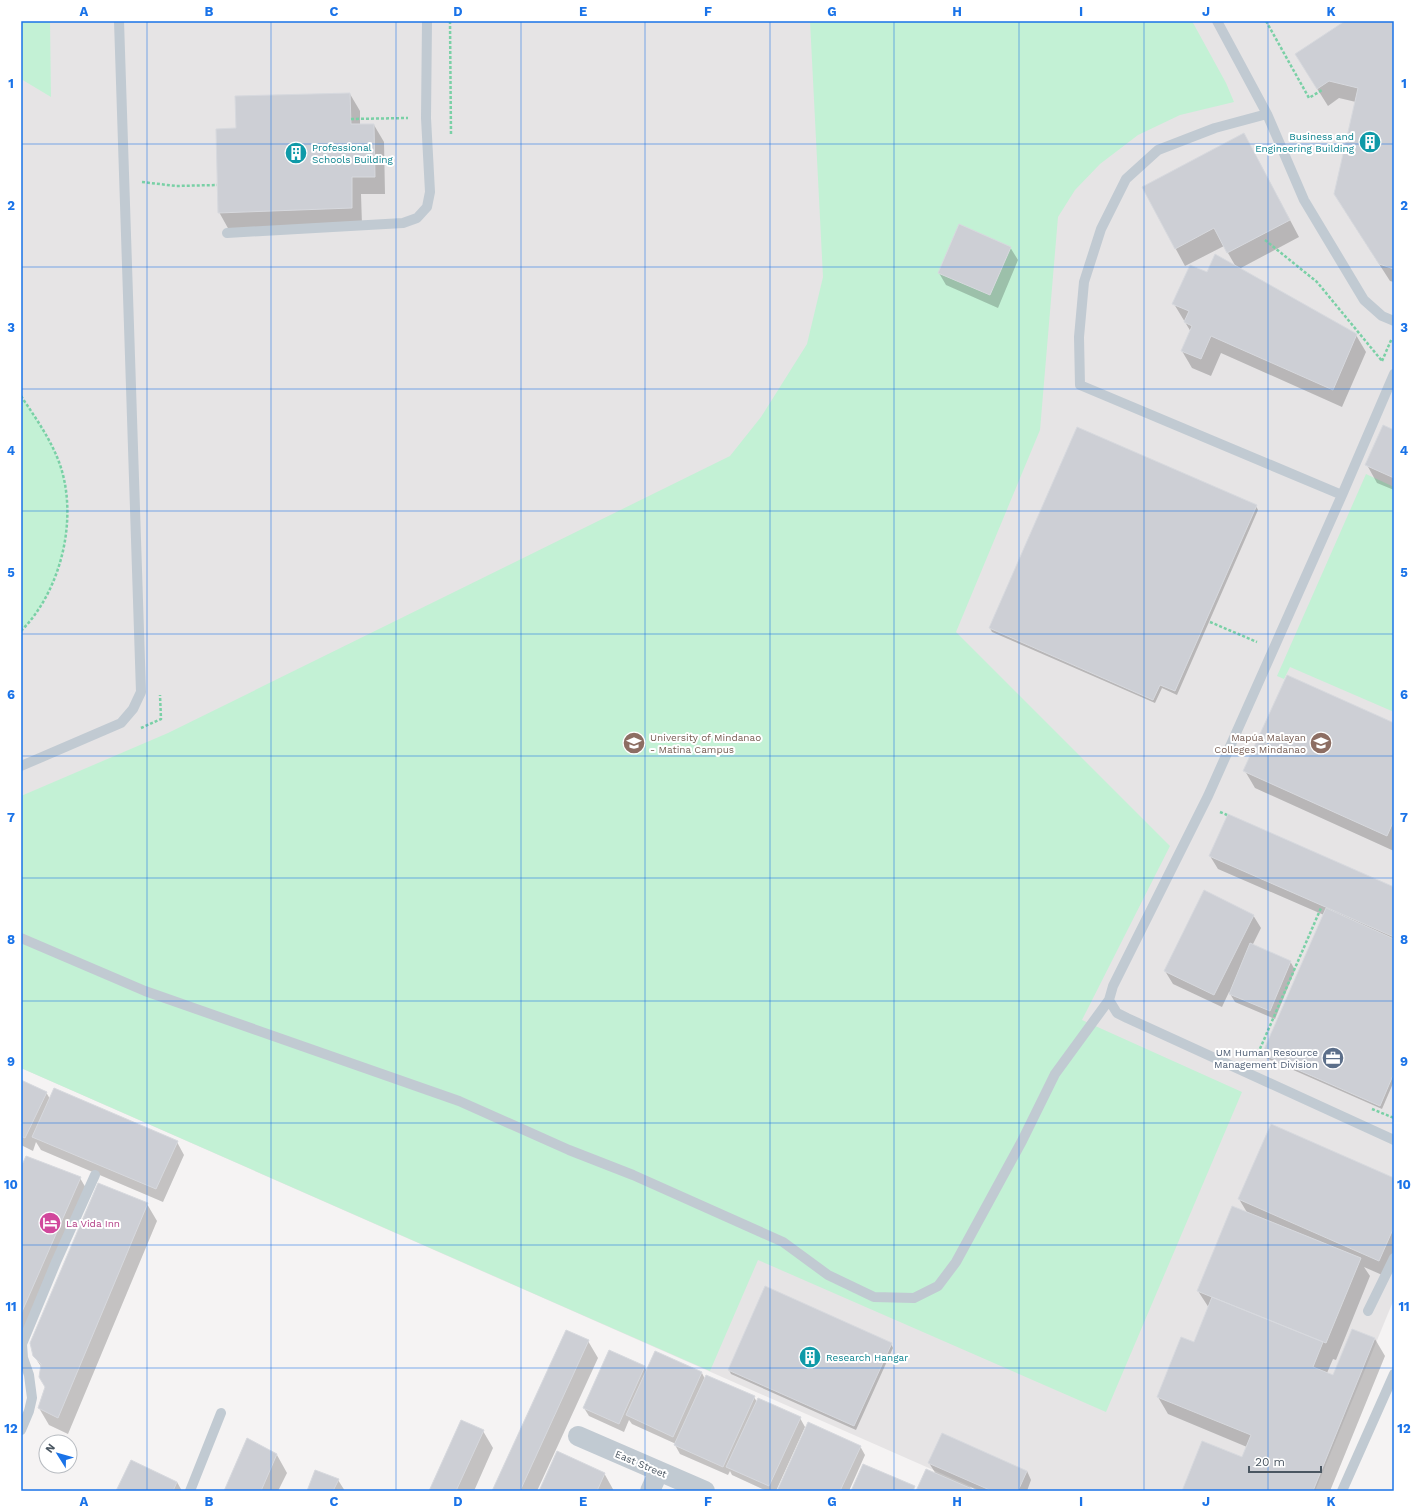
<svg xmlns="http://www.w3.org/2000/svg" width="1415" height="1512" font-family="'Work Sans',sans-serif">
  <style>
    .education { fill: #e6e4e5 }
    .green { fill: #c3f1d5 }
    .shadow { fill: #0003 }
    .building { fill: #cdcfd5; stroke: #d7d9de }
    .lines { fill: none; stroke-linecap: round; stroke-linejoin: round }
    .path { stroke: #7ad0a6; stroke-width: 2.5; stroke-dasharray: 3 2; stroke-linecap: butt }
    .lane { stroke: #c1cad2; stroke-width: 10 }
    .street { stroke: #c1cad2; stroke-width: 20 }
    .grid { fill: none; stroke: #1a73e8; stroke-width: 1; stroke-opacity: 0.55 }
    .labels { text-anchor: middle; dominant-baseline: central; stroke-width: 4; stroke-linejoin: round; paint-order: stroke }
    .culture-label { font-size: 10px; fill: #0d838f; stroke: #fff; text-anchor: start }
    .education-label { font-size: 10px; fill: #785e54; stroke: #fff; text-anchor: start }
    .service-label { font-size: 10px; fill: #4e5e75; stroke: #fff; text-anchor: end }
    .hotel-label { font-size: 10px; fill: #b23c85; stroke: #fff; text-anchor: start }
    .street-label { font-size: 10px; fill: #4a5661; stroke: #fff }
    .neatline { fill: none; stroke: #1a73e8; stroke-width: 1.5 }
    .grid-label { font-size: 13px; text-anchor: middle; font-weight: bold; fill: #1a73e8 }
  </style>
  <rect width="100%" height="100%" fill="#f5f3f3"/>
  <path class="education" d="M21 21H1394V1299L1315 1491H981L21 1068Z"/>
  <path class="green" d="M21 21H50L51 97 21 79Z
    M810 21H1192L1226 83 1234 102 1180 115 1138 135 1100 164 1075 190 1058 217 1040 430 956 632 1170 846 1082 1020 1242 1092 1106 1412 758 1260 710 1371 21 1068V796L168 733 730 456 761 417 807 344 823 277Z
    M21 396C35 417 50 438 59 462 79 516 62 590 21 631Z
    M1366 474 1394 487V712L1290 667 1284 679 1277 676Z"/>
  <path class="shadow" d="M1347 21H1394V282L1390 281 1345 211 1356 102 1339 98 1328 106 1306 71Z
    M350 94 360 111V125H374L384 142 385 194H361L362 225 229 230 219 212Z
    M1254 152 1299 237 1239 269 1356 335 1366 352 1342 407 1221 353 1211 376 1192 368 1182 351 1191 332 1174 304 1207 274 1236 267 1224 246 1185 266 1143 188Z
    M1010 247 1018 260 998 308 946 285 939 273Z
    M1394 431V490L1377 483 1367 465Z
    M1256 506 1258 510 1177 695 1162 688 1155 703 992 632 990 628Z
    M1394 725V851L1255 788 1245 771Z
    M1210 856 1394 889V1081L1382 1109 1266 1058 1263 1054 1324 915 1218 869Z
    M1253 915 1261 928 1252 946 1290 961 1295 970 1275 1019 1235 1002 1229 992 1222 1007 1173 984 1165 971Z
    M21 1081 46 1092 50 1099 177 1142 184 1155 163 1202 41 1150 36 1142 33 1151 21 1145Z
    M21 1170 80 1178 90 1195 21 1338Z
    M1394 1179V1266L1389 1278 1364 1267 1370 1276 1336 1360 1333 1359 1327 1373 1333 1376 1352 1330 1375 1339 1385 1356 1330 1491H1183L1242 1458 1247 1447 1168 1414 1158 1397 1194 1343 1209 1308 1198 1291 1248 1214 1239 1199Z
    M147 1204 157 1221 68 1434 49 1425 39 1408 46 1387 42 1368 34 1356Z
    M588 1341 598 1358 537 1491H493Z
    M891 1344 893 1348 856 1430 731 1374 729 1370Z
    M655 1352 702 1373 705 1379 754 1397 757 1402 800 1418 805 1427 776 1491H767L732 1475 730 1471 728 1475 680 1454 675 1445 676 1444 632 1424 629 1420 624 1432 589 1416 584 1408 644 1367 647 1371Z
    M483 1431 493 1448 474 1491H430Z
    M247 1440 277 1455 287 1473 278 1491H225Z
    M860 1446 865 1455 849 1491H778Z
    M929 1463 1027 1471 1031 1480 1027 1491H979L970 1487 973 1491H917L936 1474Z
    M604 1473 614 1491H540Z
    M338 1480 345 1491H308Z
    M177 1482 182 1491H117Z"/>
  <path class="building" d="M1345 21H1394V269L1379 264 1334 194 1358 88 1329 81 1317 89 1295 54Z
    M350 93 351 124H374L375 177H352V208L218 213 216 129 236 128 235 96Z
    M1244 133 1290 220 1227 253 1214 228 1175 249 1142 187Z
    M959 224 1011 247 990 295 938 273Z
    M1215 254 1357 334 1333 390 1211 336 1201 359 1181 351 1192 326 1184 322 1189 311 1172 304 1190 265 1207 272Z
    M1383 425 1394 430V478L1365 465Z
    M1077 427 1257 505 1175 691 1160 685 1153 700 989 628Z
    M1287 675 1394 723V820L1387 836 1243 771Z
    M1228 814 1394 887V937L1209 856Z
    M1204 890 1254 915 1214 995 1164 971Z
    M1326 908 1394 939V1073L1380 1106 1262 1054Z
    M1250 943 1291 961 1270 1011 1229 994Z
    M21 1080 47 1092 25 1138 21 1136Z
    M54 1088 178 1141 156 1189 32 1137Z
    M1271 1124 1394 1178V1227L1379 1261 1238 1199Z
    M26 1156 81 1177 21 1314V1167Z
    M98 1183 148 1203 58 1418 38 1408 45 1387 39 1377 41 1364 33 1356 30 1343Z
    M1232 1206 1361 1258 1326 1343 1197 1291Z
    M765 1286 892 1343 854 1426 728 1370Z
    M1212 1297 1323 1342 1313 1367 1333 1375 1352 1329 1375 1338 1313 1491H1182L1202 1441 1242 1457 1251 1435 1157 1397 1181 1337 1194 1342Z
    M566 1330 589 1340 520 1491H492Z
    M609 1350 645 1366 619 1424 583 1408Z
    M655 1351 702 1372 673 1437 626 1415Z
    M706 1375 755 1396 723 1467 674 1445Z
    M758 1398 801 1417 769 1486 726 1467Z
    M461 1420 484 1430 456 1491H429Z
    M808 1422 861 1446 840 1491H777Z
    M942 1433 1027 1471 1018 1491H992L928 1463Z
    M247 1438 277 1454 261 1491H224Z
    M557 1451 605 1473 597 1491H539Z
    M131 1460 177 1482 173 1491H116Z
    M863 1464 915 1486 913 1491H851Z
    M926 1469 972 1489 971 1491H916Z
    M315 1470 339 1479 333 1491H307Z"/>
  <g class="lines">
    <path class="path" d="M450 21 451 135
      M1266 21 1309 98 1322 90
      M351 119 408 118
      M142 182 176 186 217 185
      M1265 240 1317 282 1382 361
      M1382 361 1392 338
      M21 396C35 417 50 438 59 462 79 516 62 590 21 631
      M1210 622 1257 642
      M141 728 161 719 160 695
      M1220 812 1227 815
      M1256 1058 1321 908
      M1372 1109 1394 1118"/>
    <path class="lane" d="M1217 21 1267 114 1304 200 1364 300 1382 316 1394 321
      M1267 114 1215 128 1158 150 1126 179 1101 229 1084 282 1079 337 1080 385 1342 495
      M227 233 403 223 417 218 427 207 430 192 426 118 427 21
      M1394 374 1342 495 1208 796 1113 986 1109 1000 1117 1013 1127 1018 1394 1140
      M21 766 121 723 133 709 141 692 119 21
      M21 938 145 991 459 1101 569 1150 633 1175 783 1242 828 1275 874 1297 914 1298 938 1286 956 1262 1022 1141 1055 1074 1109 1000
      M1368 1311 1394 1258
      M21 1430 29 1411 32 1398 29 1375 23 1358 22 1344 56 1262 95 1175
      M190 1491 221 1413
      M1342 1491 1394 1374"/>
    <path class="street" d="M578 1436 705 1491
      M650 1491 659 1471"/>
  </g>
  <path class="grid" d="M147 21V1491M271 21V1491M396 21V1491M521 21V1491M645 21V1491M770 21V1491M894 21V1491M1019 21V1491M1144 21V1491M1268 21V1491M21 144H1394M21 267H1394M21 389H1394M21 511H1394M21 634H1394M21 756H1394M21 878H1394M21 1001H1394M21 1123H1394M21 1245H1394M21 1368H1394"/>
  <defs>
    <g id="building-disc" transform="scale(1.15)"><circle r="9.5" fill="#0f9aa8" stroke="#fff"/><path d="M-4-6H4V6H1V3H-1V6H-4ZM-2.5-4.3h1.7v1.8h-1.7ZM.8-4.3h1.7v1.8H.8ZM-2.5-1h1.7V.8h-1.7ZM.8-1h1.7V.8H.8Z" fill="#fff"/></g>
    <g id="university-disc" transform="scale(1.15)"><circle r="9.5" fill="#8d6e63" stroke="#fff"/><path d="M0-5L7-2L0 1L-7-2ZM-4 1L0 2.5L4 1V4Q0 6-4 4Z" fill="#fff"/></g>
    <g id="office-disc" transform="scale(1.15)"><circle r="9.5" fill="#5c6f8a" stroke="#fff"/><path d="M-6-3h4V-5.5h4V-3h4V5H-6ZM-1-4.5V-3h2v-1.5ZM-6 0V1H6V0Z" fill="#fff"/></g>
    <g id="hotel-disc" transform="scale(1.15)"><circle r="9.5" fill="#d1479c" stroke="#fff"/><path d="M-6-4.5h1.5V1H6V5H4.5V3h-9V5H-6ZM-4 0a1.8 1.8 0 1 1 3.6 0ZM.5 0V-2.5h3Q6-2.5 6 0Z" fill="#fff"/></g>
  </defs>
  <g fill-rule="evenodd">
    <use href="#building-disc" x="1370" y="142"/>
    <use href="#building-disc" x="296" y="153"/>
    <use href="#university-disc" x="634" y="743"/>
    <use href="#university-disc" x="1321" y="743"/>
    <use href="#office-disc" x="1333" y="1058"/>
    <use href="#hotel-disc" x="50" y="1223"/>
    <use href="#building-disc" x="810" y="1357"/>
  </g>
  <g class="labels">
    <g class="culture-label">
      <text x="1354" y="136" text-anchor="end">Business and<tspan x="1354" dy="12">Engineering Building</tspan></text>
      <text x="312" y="147">Professional<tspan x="312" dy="12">Schools Building</tspan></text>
      <text x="826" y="1357">Research Hangar</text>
    </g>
    <g class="education-label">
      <text x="650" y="737">University of Mindanao<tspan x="650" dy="12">- Matina Campus</tspan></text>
      <text x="1306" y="737" text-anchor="end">Mapúa Malayan<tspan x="1306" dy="12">Colleges Mindanao</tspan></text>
    </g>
    <g class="service-label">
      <text x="1318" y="1052">UM Human Resource<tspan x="1318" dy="12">Management Division</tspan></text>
    </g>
    <g class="hotel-label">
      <text x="66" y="1223">La Vida Inn</text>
    </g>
    <g class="street-label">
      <text transform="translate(641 1464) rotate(23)">East Street</text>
    </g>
  </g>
  <rect width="1415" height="1512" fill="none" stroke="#ffffff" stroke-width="44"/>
  <g transform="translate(58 1454) rotate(307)"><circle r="19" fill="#ffffff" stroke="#b7bbc0"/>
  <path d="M0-3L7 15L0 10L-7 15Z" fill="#1a73e8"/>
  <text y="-6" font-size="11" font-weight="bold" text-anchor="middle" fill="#4a5661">N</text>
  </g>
  <path d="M1249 1466v6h72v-6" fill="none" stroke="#4a5661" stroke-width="2"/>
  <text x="1255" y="1466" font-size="12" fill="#4a5661" stroke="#ffffff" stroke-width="3" paint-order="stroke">20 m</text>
  <rect x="22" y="22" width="1371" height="1468" class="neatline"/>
  <g class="grid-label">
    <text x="84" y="16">A</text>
    <text x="209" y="16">B</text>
    <text x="334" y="16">C</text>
    <text x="458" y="16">D</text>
    <text x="583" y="16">E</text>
    <text x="708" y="16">F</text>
    <text x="832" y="16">G</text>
    <text x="957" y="16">H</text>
    <text x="1081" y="16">I</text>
    <text x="1206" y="16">J</text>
    <text x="1331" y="16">K</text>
    <text x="11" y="88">1</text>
    <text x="1404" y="88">1</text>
    <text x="11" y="210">2</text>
    <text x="1404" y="210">2</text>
    <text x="11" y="332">3</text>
    <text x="1404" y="332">3</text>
    <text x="11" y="455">4</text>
    <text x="1404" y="455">4</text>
    <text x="11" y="577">5</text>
    <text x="1404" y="577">5</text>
    <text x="11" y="699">6</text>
    <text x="1404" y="699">6</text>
    <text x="11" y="822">7</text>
    <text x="1404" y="822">7</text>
    <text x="11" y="944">8</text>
    <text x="1404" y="944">8</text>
    <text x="11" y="1066">9</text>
    <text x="1404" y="1066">9</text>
    <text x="11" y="1189">10</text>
    <text x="1404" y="1189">10</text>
    <text x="11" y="1311">11</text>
    <text x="1404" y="1311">11</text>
    <text x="11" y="1433">12</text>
    <text x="1404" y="1433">12</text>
    <text x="84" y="1506">A</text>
    <text x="209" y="1506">B</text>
    <text x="334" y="1506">C</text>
    <text x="458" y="1506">D</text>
    <text x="583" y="1506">E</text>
    <text x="708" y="1506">F</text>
    <text x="832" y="1506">G</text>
    <text x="957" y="1506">H</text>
    <text x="1081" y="1506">I</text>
    <text x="1206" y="1506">J</text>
    <text x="1331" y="1506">K</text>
  </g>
</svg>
